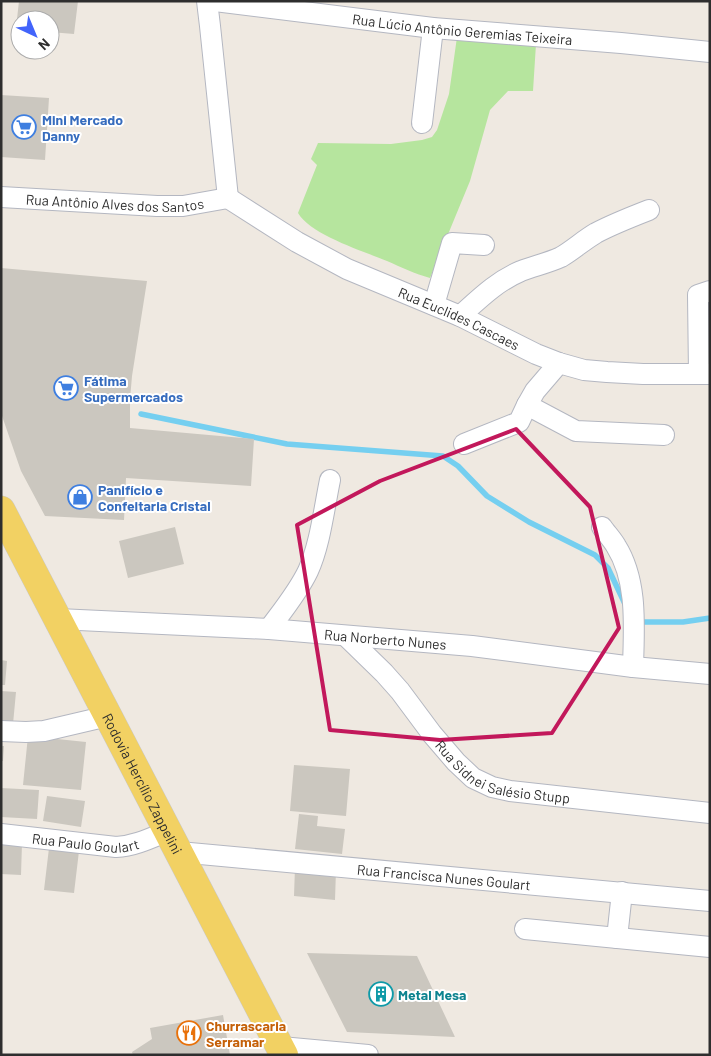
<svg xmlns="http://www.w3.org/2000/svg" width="711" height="1056" font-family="Barlow,sans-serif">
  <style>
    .green { fill: #b6e59e }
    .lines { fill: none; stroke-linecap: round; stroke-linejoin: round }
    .stream { stroke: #75cff0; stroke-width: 5.5 }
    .building { fill: #cbc7bf }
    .minor-casing { stroke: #b4b7c1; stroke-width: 22 }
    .primary-casing { stroke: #c9c9c9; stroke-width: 29 }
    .minor { stroke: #fff; stroke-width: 20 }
    .primary { stroke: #f2d163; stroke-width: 28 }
    .marked { fill: none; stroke: #c2185b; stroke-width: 4; stroke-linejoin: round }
    .labels { text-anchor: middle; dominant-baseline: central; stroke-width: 4; stroke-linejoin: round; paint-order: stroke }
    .street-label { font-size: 14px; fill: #2e2e2e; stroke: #fff }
    .shop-label { font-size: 14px; font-weight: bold; fill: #366cbe; stroke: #fff; text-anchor: start }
    .culture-label { font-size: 14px; font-weight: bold; fill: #0d838f; stroke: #fff; text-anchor: start }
    .food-label { font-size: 14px; font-weight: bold; fill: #c56008; stroke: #fff; text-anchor: start }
  </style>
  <rect width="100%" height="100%" fill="#efe9e1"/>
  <path class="green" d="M457 37 536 44 533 91H508L490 110 470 181 430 278C415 274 401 267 387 261 363 251 311 235 298 213L317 165 311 159 318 143 391 144 422 140 432 137 437 130 449 94Z"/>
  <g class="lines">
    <path class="stream" d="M141 414 287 444 443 456 458 466 487 496 529 522 595 555 608 568 625 604
      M645 622H683L710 618"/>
  </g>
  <path class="building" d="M19 1H78L74 34 50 32V20H20V28H16Z
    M1 95 49 98 45 160 1 157Z
    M1 268 147 281 132 376 130 399V428L254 439 251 486 126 478 124 520 45 516 21 471 1 413Z
    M175 527 184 564 128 578 119 541Z
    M1 660 7 661 5 685H1Z
    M1 691 16 692 13 724 1 723Z
    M28 736 86 742 81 790 23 785Z
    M1 746H4L3 761H1Z
    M294 765 350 769 346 816 290 811Z
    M1 788 39 790 37 819 1 817Z
    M47 796 85 801 81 827 43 821Z
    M299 814 318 816 317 826 345 829 342 854 295 849Z
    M1 842 22 843 21 875 1 874Z
    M49 848 79 851 74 893 44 890Z
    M295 867 336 870 335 900 294 896Z
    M307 953 417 956 455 1037 347 1032Z
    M223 1015 230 1055H133L132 1052 152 1039 150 1028Z"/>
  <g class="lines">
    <g class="minor-casing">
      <g id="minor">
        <path d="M207 1 210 26 228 198"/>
        <path id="s1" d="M215 1 433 28 621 43 710 52"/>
        <path d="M422 123 433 28"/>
        <path id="s2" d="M1 197 157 206H183L228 198"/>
        <path id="s3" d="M228 198 297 242 347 269 460 316 536 354 559 363 584 370 607 372 643 374H710"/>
        <path d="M434 305 452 243 484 245"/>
        <path d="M460 316C479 299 497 281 521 271 534 266 548 263 561 257 573 250 584 240 596 233 613 224 631 217 649 210"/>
        <path d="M559 363 535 391 527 405 576 431 664 435"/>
        <path d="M699 374 698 295 710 291"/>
        <path d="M464 444 519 422 527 405"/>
        <path d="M602 527C606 533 612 539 616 546 638 581 634 627 633 667"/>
        <path id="s4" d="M58 619 269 629 472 646 633 667 710 674"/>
        <path d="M269 629C283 610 298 592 308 571 320 545 324 509 330 480"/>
        <path id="s5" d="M346 636 384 673 400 691 432 734 456 762 473 778 492 787 510 791 710 813"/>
        <path d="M1 731 26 732 44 731 108 716"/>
        <path id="s6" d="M1 834 116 847C135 846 151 838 168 831"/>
        <path id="s7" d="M179 852 710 901"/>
        <path d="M525 929 710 947"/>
        <path d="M617 938 622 892"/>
        <path d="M281 1047 368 1055"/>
      </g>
    </g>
    <g class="primary-casing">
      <g id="primary">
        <path id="s8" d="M1 510 284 1055"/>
      </g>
    </g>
    <use href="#minor" class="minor"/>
    <use href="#primary" class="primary"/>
  </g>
  <path class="marked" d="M516 429 590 507 619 628 552 733 440 740 330 730 297 525 380 481Z"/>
  <defs>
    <g id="supermarket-ring" transform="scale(1.25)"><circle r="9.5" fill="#fff" stroke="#3f7fe0" stroke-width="1.5"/><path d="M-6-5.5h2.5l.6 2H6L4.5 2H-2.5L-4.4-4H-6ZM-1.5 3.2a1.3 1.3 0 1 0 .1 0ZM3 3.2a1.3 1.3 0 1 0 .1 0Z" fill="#3f7fe0"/></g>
    <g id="shop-ring" transform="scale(1.25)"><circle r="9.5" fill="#fff" stroke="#3f7fe0" stroke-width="1.5"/><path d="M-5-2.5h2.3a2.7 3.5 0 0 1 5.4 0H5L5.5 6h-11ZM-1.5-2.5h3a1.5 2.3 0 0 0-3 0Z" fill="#3f7fe0"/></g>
    <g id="building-ring" transform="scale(1.25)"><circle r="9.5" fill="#fff" stroke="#0f9aa8" stroke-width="1.5"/><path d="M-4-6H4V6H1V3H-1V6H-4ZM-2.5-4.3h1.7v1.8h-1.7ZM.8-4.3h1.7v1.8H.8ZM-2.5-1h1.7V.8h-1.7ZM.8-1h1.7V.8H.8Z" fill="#0f9aa8"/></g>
    <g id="restaurant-ring" transform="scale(1.25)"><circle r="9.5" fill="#fff" stroke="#e8710a" stroke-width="1.5"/><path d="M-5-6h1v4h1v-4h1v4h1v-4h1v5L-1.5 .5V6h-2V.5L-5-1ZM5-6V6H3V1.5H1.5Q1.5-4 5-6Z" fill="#e8710a"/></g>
  </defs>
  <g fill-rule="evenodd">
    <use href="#supermarket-ring" x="24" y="127"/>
    <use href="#supermarket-ring" x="66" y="388"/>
    <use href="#shop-ring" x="80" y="497"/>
    <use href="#building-ring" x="381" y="994"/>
    <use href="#restaurant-ring" x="189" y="1033"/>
  </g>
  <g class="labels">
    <g class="street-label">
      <text stroke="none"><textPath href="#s1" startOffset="249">Rua Lúcio Antônio Geremias Teixeira</textPath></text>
      <text stroke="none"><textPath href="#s2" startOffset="114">Rua Antônio Alves dos Santos</textPath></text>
      <text stroke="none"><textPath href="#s3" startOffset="261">Rua Euclides Cascaes</textPath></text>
      <text stroke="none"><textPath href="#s4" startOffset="328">Rua Norberto Nunes</textPath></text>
      <text stroke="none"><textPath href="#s5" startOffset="216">Rua Sidnei Salésio Stupp</textPath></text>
      <text stroke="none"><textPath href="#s8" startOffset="308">Rodovia Hercílio Zappelini</textPath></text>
      <text stroke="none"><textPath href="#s6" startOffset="85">Rua Paulo Goulart</textPath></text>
      <text stroke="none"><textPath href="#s7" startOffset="266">Rua Francisca Nunes Goulart</textPath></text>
    </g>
    <g class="shop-label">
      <text x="42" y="119">Mini Mercado<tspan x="42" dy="16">Danny</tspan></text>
      <text x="84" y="380">Fátima<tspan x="84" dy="16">Supermercados</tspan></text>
      <text x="98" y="489">Panifício e<tspan x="98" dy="16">Confeitaria Cristal</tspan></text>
    </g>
    <g class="culture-label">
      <text x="398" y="994">Metal Mesa</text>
    </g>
    <g class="food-label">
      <text x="206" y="1025">Churrascaria<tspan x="206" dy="16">Serramar</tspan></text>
    </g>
  </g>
  <rect width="711" height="1056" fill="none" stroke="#2e2e2e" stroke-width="5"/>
  <g transform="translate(35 35) rotate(136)"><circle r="24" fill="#ffffff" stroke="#ababab"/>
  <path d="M0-4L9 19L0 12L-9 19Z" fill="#4264fb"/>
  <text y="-8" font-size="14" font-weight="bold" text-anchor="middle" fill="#2e2e2e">N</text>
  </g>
</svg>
